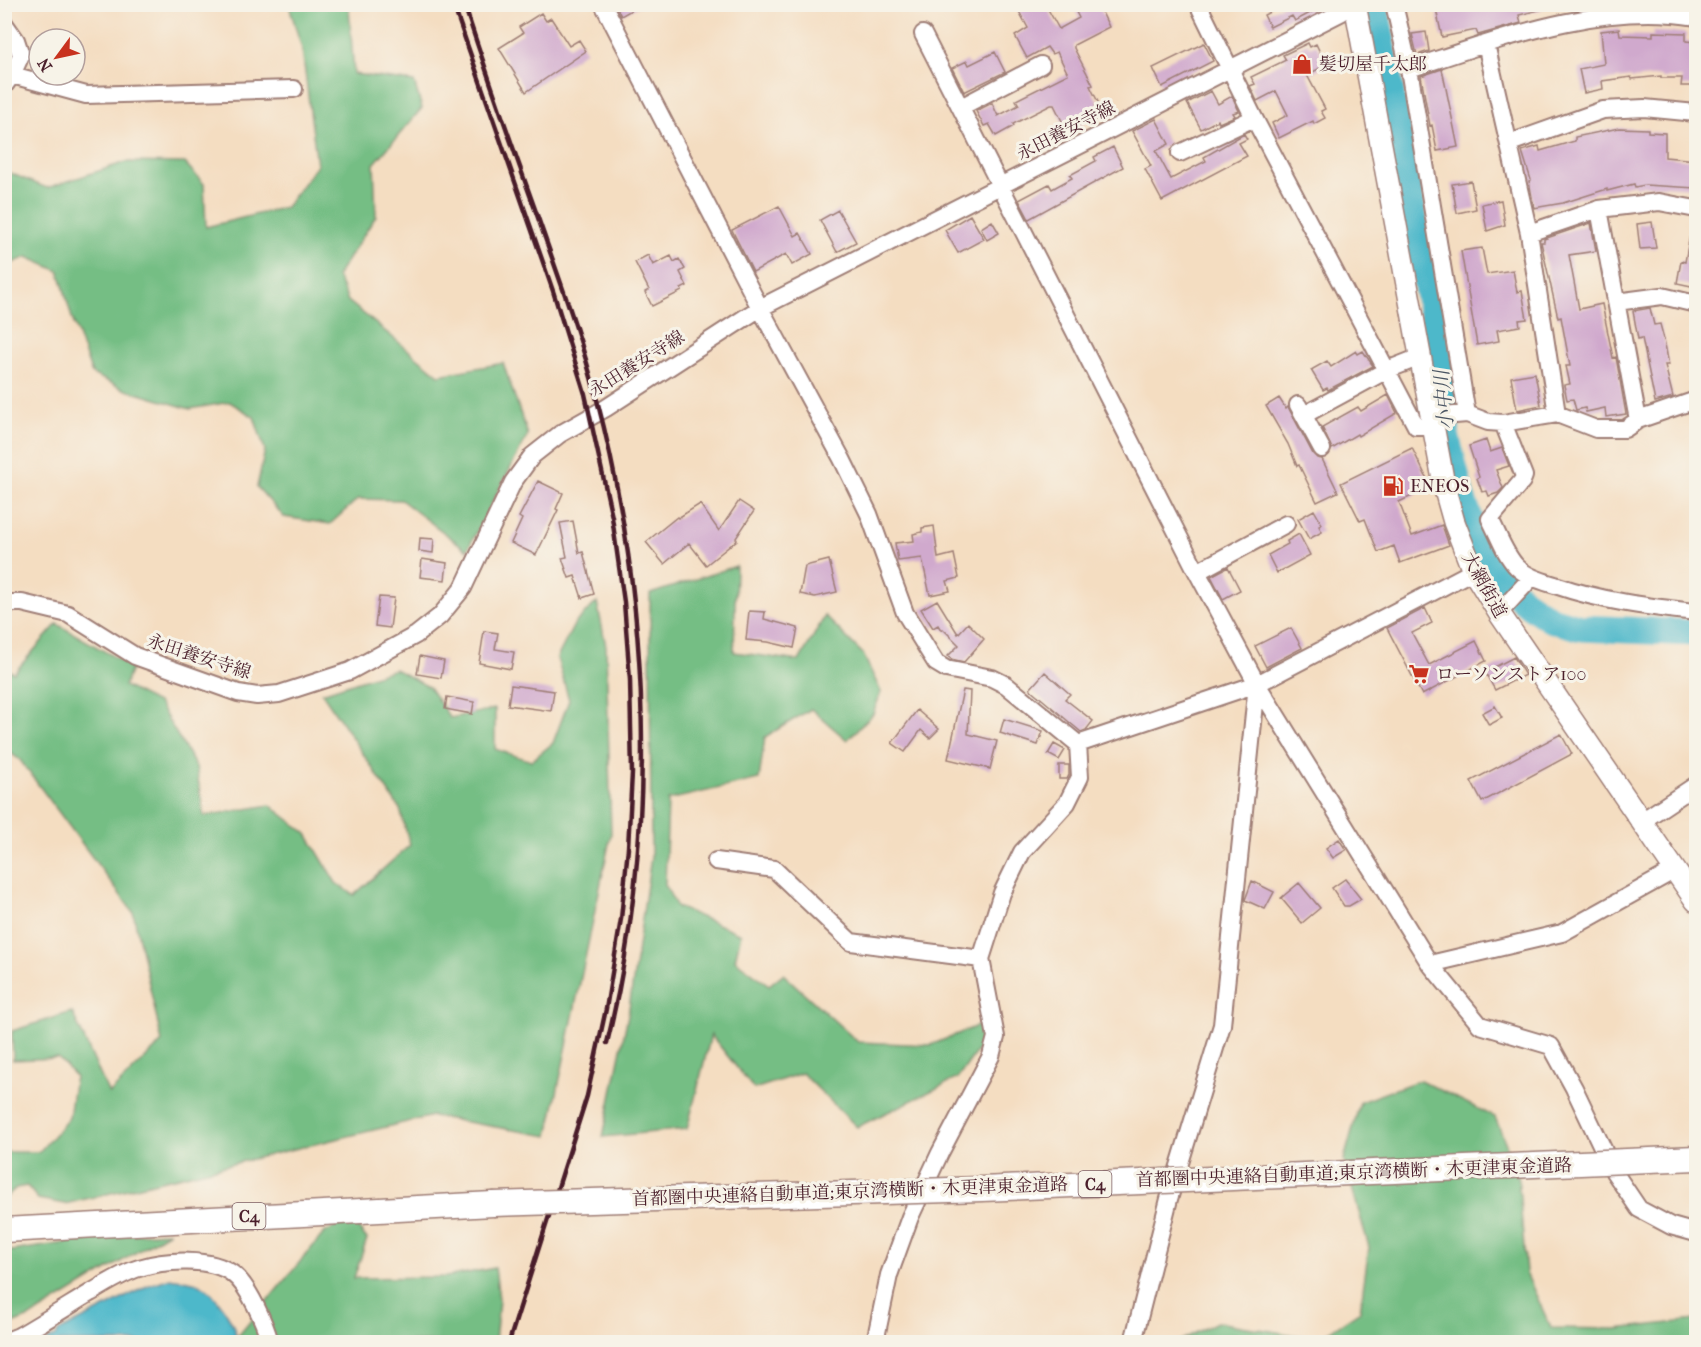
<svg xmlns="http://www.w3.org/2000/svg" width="1701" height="1347" font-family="'IM FELL French Canon','Noto Serif JP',serif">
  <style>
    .forest { fill: #74be84; stroke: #5f6e58; stroke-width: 1.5 }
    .water { fill: #4db8ca; stroke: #4c6c7a; stroke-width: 1.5 }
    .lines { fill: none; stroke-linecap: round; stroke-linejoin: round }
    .river { stroke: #4db8ca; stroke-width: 27 }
    .building { fill: #d0a9cd }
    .minor-casing { stroke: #9f7e76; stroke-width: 20 }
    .major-casing { stroke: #9f7e76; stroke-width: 24 }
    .highway-casing { stroke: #9f7e76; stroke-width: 27 }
    .minor { stroke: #fff; stroke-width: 16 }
    .major { stroke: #fff; stroke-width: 21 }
    .highway { stroke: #fff; stroke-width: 24 }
    .rail { stroke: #4a1f2b; stroke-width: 4.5 }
    .highway-bridge-casing { stroke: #9f7e76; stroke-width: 27; stroke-linecap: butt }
    .highway-bridge { stroke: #fff; stroke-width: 24 }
    .labels { text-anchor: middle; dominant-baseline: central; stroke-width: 6; stroke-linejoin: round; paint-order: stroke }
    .shield { fill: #f7f3e8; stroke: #7e5f64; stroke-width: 1.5 }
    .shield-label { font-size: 16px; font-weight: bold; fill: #4a1f2b }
    .poi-label { font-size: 18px; fill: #4a1f2b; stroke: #f7f3e8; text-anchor: start }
    .street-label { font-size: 18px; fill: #4a1f2b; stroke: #f7f3e8 }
    .water-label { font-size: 20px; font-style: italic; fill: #4b5563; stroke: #f7f3e8 }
  </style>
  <rect width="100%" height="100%" fill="#f7f3e8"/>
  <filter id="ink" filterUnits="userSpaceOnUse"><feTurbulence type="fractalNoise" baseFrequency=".0167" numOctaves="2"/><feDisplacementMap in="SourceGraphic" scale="12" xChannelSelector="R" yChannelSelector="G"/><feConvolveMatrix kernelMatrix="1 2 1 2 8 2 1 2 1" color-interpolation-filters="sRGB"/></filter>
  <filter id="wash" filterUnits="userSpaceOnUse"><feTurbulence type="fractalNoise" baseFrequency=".008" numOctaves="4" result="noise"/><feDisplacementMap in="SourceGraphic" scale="24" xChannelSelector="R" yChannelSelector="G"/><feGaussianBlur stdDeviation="1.35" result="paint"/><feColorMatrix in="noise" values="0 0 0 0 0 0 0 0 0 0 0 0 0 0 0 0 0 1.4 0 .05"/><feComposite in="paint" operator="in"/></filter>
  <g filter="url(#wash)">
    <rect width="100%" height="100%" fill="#f4ddc1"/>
    <path class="forest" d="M289 5H346L349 9 354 74 414 82 422 108 374 164 376 216 337 276 348 301 439 375 503 363 528 435 467 550 401 500 358 499 330 524 284 517 257 487 265 450 254 417 230 402 190 409 126 390 92 374 72 318 59 271 27 257 5 266V171L47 188 126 162 185 163 204 184 206 227 286 207 317 165 302 49Z
      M736 566 734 652 799 661 825 616 863 654 881 692 873 714 847 740 811 709 765 737 759 779 668 800 665 885 677 907 741 934 735 960 769 985 783 974 858 1042 931 1045 982 1024 981 1045 958 1078 857 1127 802 1073 754 1089 711 1035 687 1129 603 1137 628 1015 651 857 650 594Z
      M597 602 606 646 611 834 548 1136 432 1116 65 1204 38 1199 27 1186 16 1188 5 1198V1152H39L69 1118 75 1076 58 1058 13 1060 12 1031 72 1012 109 1094 162 1042 133 912 20 760 5 749 4 668 14 673 57 624 132 667 124 686 159 704 196 767 204 816 270 805 307 834 336 883 354 895 410 845 400 809 322 693 395 669 429 687 450 718 495 709V749L531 761 553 743 569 700 557 658 575 623Z
      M1420 1080 1495 1117 1518 1174 1526 1273 1551 1328 1616 1329 1696 1320V1342H1178L1217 1322 1318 1339 1360 1311 1369 1247 1344 1160 1360 1102Z
      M351 1219 367 1239 354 1278 446 1277 495 1268 499 1299 495 1342H233L324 1233Z
      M169 1232 32 1316 5 1327V1252L118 1235Z"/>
    <path class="water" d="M170 1278C179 1280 195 1280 203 1286 216 1295 239 1327 236 1342H43L56 1336 58 1332 147 1286Z"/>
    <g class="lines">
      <path class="river" d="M1375 4 1448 402 1446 435 1461 495 1486 559 1522 600 1550 619 1581 628 1696 633"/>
    </g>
    <g id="blocks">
      <path class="building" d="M615 4H642L621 16Z
        M1015 4H1045L1059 29 1079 18 1075 10 1085 4H1098L1109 27 1074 45V48L1093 85 1090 86 1099 104 1095 106 1101 117 1090 123 1089 120 1067 131 1054 105H1051L1013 124 1014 126 996 136 989 124 984 126 976 111 992 103 998 116 1019 105 1016 100 1068 74 1057 52 1052 54 1047 47 1027 58 1015 36 1028 28Z
        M1285 4H1327L1295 21 1292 16 1270 27 1264 15Z
        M1435 4H1543V9L1519 15 1521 23 1478 35 1476 30 1442 37Z
        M541 13 546 21 551 18 569 46 579 40 586 51 526 92 499 48 523 33 519 27Z
        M1619 29 1620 35 1653 36V32L1686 33V41L1696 42V86H1681L1682 78H1661V76L1632 79 1631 77 1602 81 1603 89 1584 93 1579 69 1604 64 1601 31Z
        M1426 32 1429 51 1417 55 1412 34Z
        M1204 43 1213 61 1162 87 1153 68Z
        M1308 43 1310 47 1316 44 1326 65 1307 75 1325 109 1321 111 1325 118 1314 124 1313 121 1279 138 1272 123 1288 115 1276 91 1257 101 1250 86 1255 84 1251 77 1286 60 1283 55Z
        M995 52 1005 72 964 92 952 68 967 61 969 65Z
        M1442 69 1458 147 1437 151 1432 125 1430 126 1421 76Z
        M1211 91 1218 104 1232 96 1239 111 1233 113 1235 116 1219 123 1218 120 1201 129 1187 103Z
        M1156 119 1169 144 1156 151 1171 179 1206 161 1204 157 1244 134 1247 139 1239 143 1247 156 1162 201 1145 169 1151 166 1132 131Z
        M1619 128 1648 129V132L1665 133V157L1696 160V188L1645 185 1635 187 1634 184 1607 191V189L1563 203 1534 208 1529 181 1531 180 1522 151 1539 146 1540 151 1575 141V137Z
        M1113 147 1123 167 1029 219 1019 200 1049 184 1052 189 1072 178 1070 175 1096 161 1094 157Z
        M1471 181 1476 209 1457 213 1452 184Z
        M1501 200 1505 225 1487 231 1482 204Z
        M779 206 795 236 800 233 812 254 792 265 786 254 753 272 732 230Z
        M838 210 856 242 837 252 820 220Z
        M970 215 984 239 958 253 945 230Z
        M992 221 999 233 987 240 981 228Z
        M1652 222 1656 248 1640 249 1637 224Z
        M1591 223 1596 251 1569 255 1579 309 1602 304 1613 358 1616 357 1626 414 1606 417 1605 408 1586 412 1585 408 1576 410 1573 399 1567 400 1564 385 1570 384 1566 366H1570L1561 317 1558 318 1541 242H1544V239Z
        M1690 235 1696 236V287L1677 283 1681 261 1685 262Z
        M1482 248 1487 274 1513 270 1517 292 1522 291 1527 319 1519 320 1520 326 1497 330 1499 341 1477 345 1461 251Z
        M648 255 653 265 671 256 674 262 679 259 685 269 680 272 687 286 681 289 682 291 652 306 645 292 649 290 635 262Z
        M1650 308 1654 325 1660 324 1664 339 1669 365H1665L1673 397 1655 402 1642 338 1638 339 1633 311Z
        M1356 351 1358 354 1363 351 1373 366 1328 390 1327 388 1323 390 1311 370 1327 361 1331 367Z
        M1535 373 1541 405 1517 410 1511 377Z
        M1388 395 1397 413 1358 436 1357 434 1332 449 1322 427 1358 407 1361 411Z
        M1279 398 1286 409 1288 407 1313 454 1317 458 1322 459 1338 492 1317 502 1299 465 1297 466 1288 444 1266 406Z
        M1486 440 1490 452 1502 448 1509 466 1496 470 1503 488 1498 493 1489 496 1487 491 1482 492 1477 478 1479 477 1469 446Z
        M1412 448 1431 487 1399 502 1412 536 1442 525 1449 545 1400 563 1394 546 1378 552 1365 519 1360 521 1341 483Z
        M538 481 563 493 556 509 558 510 536 555 511 543 522 519 519 517Z
        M739 501 754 511 736 538 737 540 706 565 689 543 664 564 646 542 677 517 678 518 700 504 719 531Z
        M1314 510 1322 524 1319 526 1322 532 1309 539 1298 519Z
        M573 521 579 553 583 552 594 594 582 598 575 576 569 578 562 558 567 557 560 523Z
        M934 526 938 558 954 554 959 578 947 581 950 591 930 595 922 558 898 561 895 543 914 541 913 534 922 532V528Z
        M1299 534 1310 555 1277 573 1268 555 1288 544 1287 541Z
        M420 538 434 539 433 553 419 551Z
        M422 559 447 563 445 580 420 577Z
        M829 560 837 592 815 597 800 594 805 566Z
        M1228 567 1240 590 1223 599 1211 576Z
        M379 597 394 598 390 628 375 626Z
        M937 600 958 634 968 623 984 639 964 662 951 659 948 656 959 645 943 629 941 630 938 625 933 628 921 609Z
        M1425 608 1432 623 1412 633 1429 665 1476 641 1486 661 1422 695 1387 628Z
        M749 611 765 612 764 619 798 628 794 648 768 642 746 640Z
        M1291 628 1302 648 1266 667 1255 646Z
        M484 631 498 633 495 649 514 652 511 669 479 663Z
        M420 656 444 661 441 678 417 674Z
        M1514 657 1525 675 1495 690 1485 672Z
        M1045 672 1070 694 1065 699 1093 721 1086 730 1081 732 1030 689Z
        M511 685 554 691 551 711 508 705Z
        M963 690 970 691 968 734 997 741 990 769 948 759Z
        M447 697 474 702 472 714 445 709Z
        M1495 706 1502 718 1489 725 1482 713Z
        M917 710 939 729 930 738 921 730 905 752 892 743Z
        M1004 719 1043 731 1038 745 1000 733Z
        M1561 734 1572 754 1482 802 1471 781Z
        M1054 744 1065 750 1059 760 1048 754Z
        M1059 765H1069V775L1067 779H1059Z
        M1339 839 1346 850 1333 858 1326 848Z
        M1345 879 1361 899 1349 906H1344L1332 888Z
        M1252 881 1274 892 1265 909 1245 900Z
        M1299 883 1320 908 1302 923 1281 898Z"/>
    </g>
  </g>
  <g filter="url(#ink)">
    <use href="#blocks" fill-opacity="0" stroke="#9f7e76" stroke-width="1.5"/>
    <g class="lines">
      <g class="minor-casing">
        <path id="minor" d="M603 4 760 308 842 459 869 514 905 613 936 663 946 669 992 678 1006 685 1078 744 1080 777 1067 803 1022 852 1002 893 981 959 996 1037 991 1056 940 1153 910 1217 889 1275 875 1342
          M1198 4 1254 118 1416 426H1433
          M1394 4 1409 69 1467 414
          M4 23 16 40 21 55 12 75 4 86
          M923 34 1197 572 1257 684 1430 964 1480 1025 1551 1046 1574 1088 1614 1172 1639 1209 1671 1226 1696 1233
          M1486 44 1529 233 1557 414
          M1409 69C1498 40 1601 0 1696 17
          M12 75 86 95 294 89
          M961 107 1041 65
          M1510 143 1603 110 1644 108 1696 113
          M1180 153 1254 118
          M1599 209 1638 420
          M1529 233 1599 209 1659 202 1696 209
          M1616 302 1662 296 1696 304
          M1298 405 1322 449
          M1304 415 1387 370 1420 357
          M1431 417 1467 414 1488 422 1503 423 1557 414 1596 429H1625L1638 420 1696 400
          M1503 423 1524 476 1522 481 1490 519C1498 534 1505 555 1517 567 1527 577 1542 581 1555 585 1601 601 1648 607 1696 612
          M1197 572 1286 524
          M4 603H22L68 614 135 656 238 693 257 696 279 694 350 671 416 635 440 616 463 588 513 482 532 456 560 434 606 408 760 308 1342 12 1353 4
          M1499 613 1532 577
          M1078 744 1257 684 1473 571
          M1642 821 1696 785
          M716 861 774 869 851 942 981 959
          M1430 964 1562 933 1675 870
          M4 1342 19 1336C43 1322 67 1307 90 1293 106 1284 122 1273 139 1268 165 1260 211 1257 233 1274 249 1286 265 1324 270 1342
          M1133 1342 1169 1199 1222 1025 1257 684"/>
      </g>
      <g class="major-casing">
        <path id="major" d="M1355 4 1445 490 1454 522 1473 571 1499 613 1696 901"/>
      </g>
      <g class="highway-casing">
        <path id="highway" d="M4 1230 493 1204"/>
      </g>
      <use href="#minor" class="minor"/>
      <use href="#major" class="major"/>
      <use href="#highway" class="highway"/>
      <path class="rail" d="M453 4 553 291 585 394 612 517 624 602 630 680 632 773 628 848 621 919 606 1009 587 1096 509 1342
        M464 4C487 74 511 143 536 212 557 273 580 333 596 396 651 605 659 832 607 1043"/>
      <g class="highway-bridge-casing">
        <path id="highway-bridge" d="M493 1204 982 1189 1696 1158"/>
      </g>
      <use href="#highway-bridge" class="highway-bridge"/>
    </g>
  </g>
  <defs>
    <g id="shop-bare" transform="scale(1.62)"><path d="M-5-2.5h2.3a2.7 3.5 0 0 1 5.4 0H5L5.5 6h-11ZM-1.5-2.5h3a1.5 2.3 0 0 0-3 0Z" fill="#c8321e" stroke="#f7f3e8" stroke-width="2.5" paint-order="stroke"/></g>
    <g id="fuel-bare" transform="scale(1.62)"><path d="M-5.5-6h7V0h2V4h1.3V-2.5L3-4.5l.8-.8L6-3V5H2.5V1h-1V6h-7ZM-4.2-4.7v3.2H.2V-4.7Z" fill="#c8321e" stroke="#f7f3e8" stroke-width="2.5" paint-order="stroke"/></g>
    <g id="supermarket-bare" transform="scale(1.62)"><path d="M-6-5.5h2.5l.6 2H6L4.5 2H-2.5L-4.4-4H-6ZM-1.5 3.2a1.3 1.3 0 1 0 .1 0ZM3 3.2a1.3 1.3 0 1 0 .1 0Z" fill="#c8321e" stroke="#f7f3e8" stroke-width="2.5" paint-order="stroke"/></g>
  </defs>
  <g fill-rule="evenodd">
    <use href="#shop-bare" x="1302" y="64"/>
    <use href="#fuel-bare" x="1393" y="486"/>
    <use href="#supermarket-bare" x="1419" y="674"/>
  </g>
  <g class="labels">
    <g class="shield">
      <rect x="1078.5" y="1171" width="33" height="26" rx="4.5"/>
      <rect x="232.5" y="1203" width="33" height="26" rx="4.5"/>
    </g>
    <g class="shield-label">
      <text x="1095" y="1184">C4</text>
      <text x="249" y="1216">C4</text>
    </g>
    <g class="poi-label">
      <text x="1319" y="64">髪切屋千太郎</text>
      <text x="1410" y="486">ENEOS</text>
      <text x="1436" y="674">ローソンストア100</text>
    </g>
    <g class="street-label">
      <text transform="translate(1066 131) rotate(-27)">永田養安寺線</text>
      <text transform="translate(637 364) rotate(-32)">永田養安寺線</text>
      <text transform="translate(1484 585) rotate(61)">大網街道</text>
      <text transform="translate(199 657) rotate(18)">永田養安寺線</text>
      <text transform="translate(1354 1173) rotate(-2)">首都圏中央連絡自動車道;東京湾横断・木更津東金道路</text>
      <text transform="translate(850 1192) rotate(-2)">首都圏中央連絡自動車道;東京湾横断・木更津東金道路</text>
    </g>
    <g class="water-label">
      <text transform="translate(1444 400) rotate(-95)">小中川</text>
    </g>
  </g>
  <rect width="1701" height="1347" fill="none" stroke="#f7f3e8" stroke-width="24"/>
  <g transform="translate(57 57) rotate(237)"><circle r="28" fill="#f7f3e8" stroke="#b29e9c" stroke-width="1.5"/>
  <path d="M0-4.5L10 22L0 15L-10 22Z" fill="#c8321e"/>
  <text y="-9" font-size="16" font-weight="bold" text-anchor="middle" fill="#4a1f2b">N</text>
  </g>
</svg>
